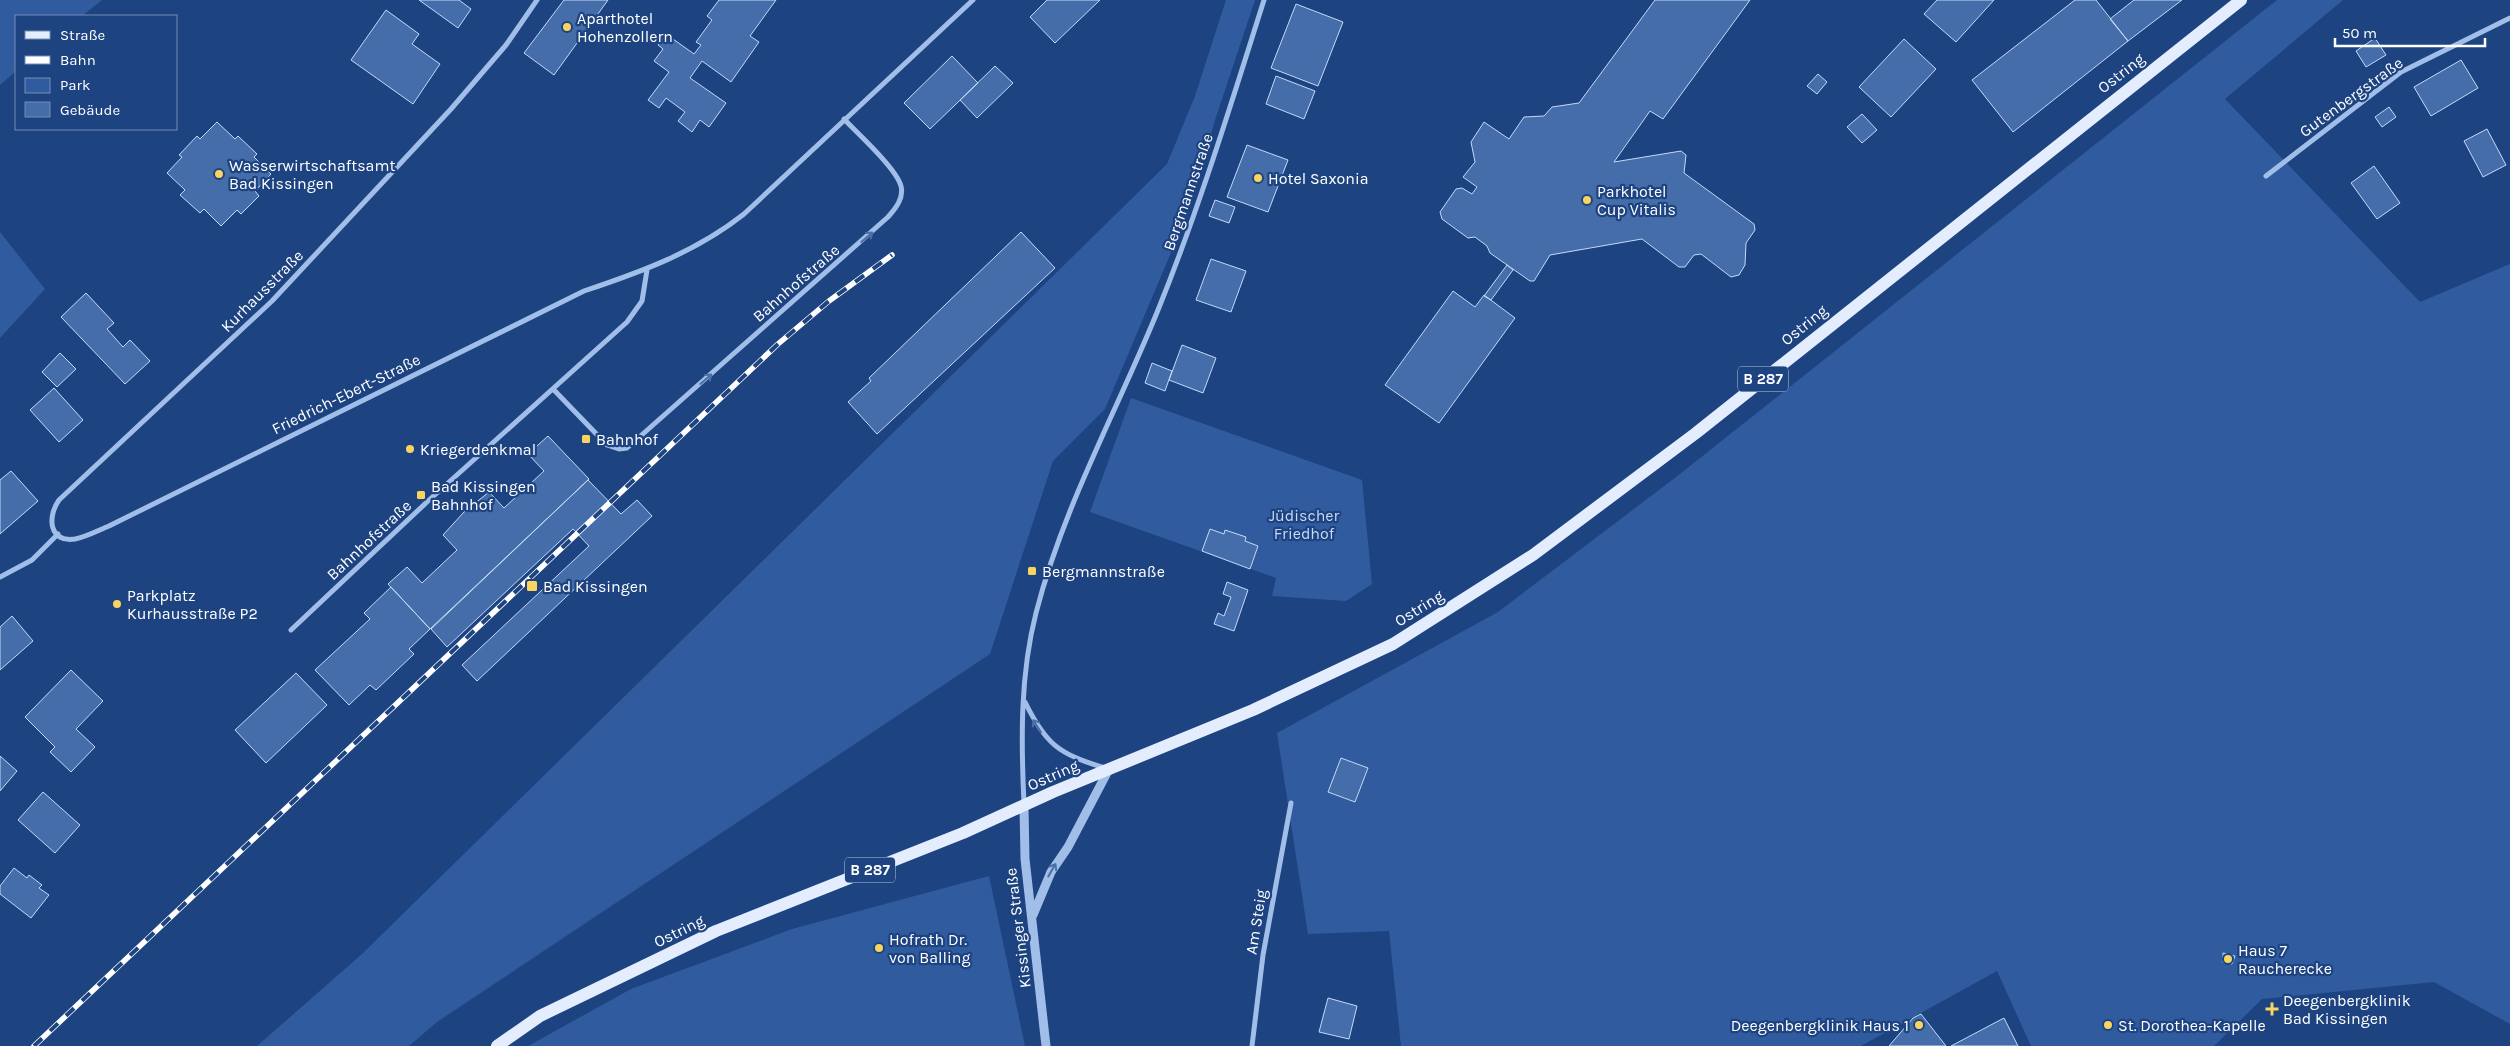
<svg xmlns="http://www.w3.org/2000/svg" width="2510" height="1046" font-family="Karla,sans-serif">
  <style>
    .green { fill: #305c9f }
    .building { fill: #456daa; stroke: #c6d9f7 }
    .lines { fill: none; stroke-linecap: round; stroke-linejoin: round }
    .minor { stroke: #a1bee9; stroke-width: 5 }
    .tertiary { stroke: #a1bee9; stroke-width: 9 }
    .primary { stroke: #e4edfe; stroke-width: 12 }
    .rail-casing { stroke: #fff; stroke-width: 5.5 }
    .rail { stroke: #1d4381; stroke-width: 4; stroke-dasharray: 11; stroke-linecap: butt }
    .oneway { stroke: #4b6ea5 }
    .poi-dot { fill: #f9d55f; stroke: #1d4381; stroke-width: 2 }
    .labels { text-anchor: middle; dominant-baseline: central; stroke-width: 4.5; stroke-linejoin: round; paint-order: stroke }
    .shield { fill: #1d4381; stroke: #bbc7d9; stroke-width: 1 }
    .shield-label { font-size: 15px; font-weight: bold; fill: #fff }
    .poi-label { font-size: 16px; fill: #fff; stroke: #1d4381; text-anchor: start }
    .street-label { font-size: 16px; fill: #fff; stroke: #1d4381 }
    .park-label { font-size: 16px; fill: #c6d9f7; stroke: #1d4381 }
  </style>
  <rect width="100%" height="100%" fill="#1d4381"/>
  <path class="green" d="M0 0H102L82 16H16V71L0 85Z
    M1226 0H1255L1216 117 1189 210 1105 409 1053 461 990 654 437 1022 409 1046H257L362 954 1167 164 1195 96Z
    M2277 0H2343L2225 99 2420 302 2510 264V1024L2434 982 2262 999 2214 1046H2031L1997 971 1861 1046H1401L1389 931 1308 934 1277 733 1498 612 1680 474Z
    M0 232 45 289 0 338Z
    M1131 398 1362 480 1372 584 1346 601 1272 596 1276 578 1090 512Z
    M989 876 1025 1046H528L631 989 792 929Z"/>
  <path class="building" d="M419 0H459L471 9 458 28Z
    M564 0H608L554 75 524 53Z
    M719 0H776L750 36 759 42 731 82 702 61 690 78 726 103 709 127 700 120 692 132 678 121 685 112 666 98 659 108 648 100 669 72 654 61 663 49 658 45 666 34 694 54 701 45 696 42 712 20 707 16Z
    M1047 0H1100L1055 43 1030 17Z
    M1655 0H1750L1663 119 1650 111 1614 162 1681 151 1686 155 1684 173 1754 224 1755 230 1746 243 1745 265 1739 275 1731 277 1701 254 1694 255 1685 267H1679L1642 239 1550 255 1534 281H1530L1490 253 1487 246 1475 237 1468 238 1442 219 1440 212 1456 189 1462 188 1472 194 1477 187 1463 177 1475 162 1471 142 1484 122 1509 139 1524 117 1544 116 1552 107 1579 103Z
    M1937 0H1994L1956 42 1924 14Z
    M2075 0H2096L2128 41 2013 132 1972 80Z
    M2134 0H2182L2128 41 2110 19Z
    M1296 4 1343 22 1318 86 1271 68Z
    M386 10 419 34 412 44 440 64 413 104 351 60Z
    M2375 38 2386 55 2366 67 2356 51Z
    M1904 39 1936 69 1891 117 1859 87Z
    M952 56 978 83 930 129 904 103Z
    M2461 60 2478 88 2431 116 2414 87Z
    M995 66 1013 83 977 118 960 100Z
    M1818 74 1827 82 1817 94 1807 86Z
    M1276 76 1315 91 1304 119 1266 104Z
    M2389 107 2396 117 2382 127 2375 117Z
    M1862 114 1877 130 1862 143 1847 127Z
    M217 122 235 139 238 136 257 154 254 157 271 174 255 191 259 196 241 214 237 210 221 226 204 209 200 213 180 195 185 190 167 173 182 157 179 155 197 136 200 139Z
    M2487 129 2506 165 2483 177 2464 141Z
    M1247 145 1288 160 1268 212 1227 197Z
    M2374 166 2400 203 2377 219 2351 183Z
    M1215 200 1235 207 1229 223 1209 216Z
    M1021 232 1055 268 877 434 848 402 871 381 869 378Z
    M1211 259 1246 271 1231 312 1196 300Z
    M1507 265 1513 270 1491 300 1484 296Z
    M1453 291 1475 307 1484 295 1515 318 1439 423 1385 385Z
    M86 293 114 323 107 329 123 347 130 340 150 361 125 384 61 317Z
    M1182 345 1216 358 1203 393 1169 380Z
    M60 353 76 369 57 387 42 372Z
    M1152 363 1172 371 1165 391 1145 383Z
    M54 388 83 420 59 442 30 410Z
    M548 436 589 479 430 629 388 584 407 567 422 583 457 550 443 535 464 512 489 492 504 508 544 471 528 454Z
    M11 471 38 501 0 534V480Z
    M588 480 621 514 637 500 652 516 477 681 462 665 589 546 573 529 447 647 431 629Z
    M1210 529 1224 534 1225 530 1246 537 1245 541 1258 546 1250 569 1202 551Z
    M1227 582 1248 590 1234 631 1214 624 1218 613 1224 616 1231 597 1223 594Z
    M391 587 430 629 409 649 414 654 376 690 370 685 349 705 315 670 370 619 364 613Z
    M12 616 33 641 0 670V627Z
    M71 670 103 701 76 729 95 747 71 772 50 752 55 747 25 717Z
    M296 673 327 705 266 763 235 730Z
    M0 756 17 771 0 791Z
    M1341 758 1368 768 1355 802 1328 792Z
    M43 792 80 825 55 853 18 820Z
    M14 868 27 878 29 875 42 885 39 888 49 895 31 918 0 894V886Z
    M2223 953 2235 956 2232 964 2223 962Z
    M1328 998 1357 1006 1349 1039 1319 1032Z
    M1921 1014 1946 1046H1889L1913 1018Z
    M2004 1018 2018 1046H1951Z"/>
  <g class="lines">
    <path class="minor" d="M537 0 506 45 451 109 272 301 59 500C47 517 49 543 75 539 86 537 99 530 109 526L584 291C641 272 696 252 744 214L973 0
      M2266 176 2401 72 2510 18
      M553 389 607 445 619 449 627 448 888 217C896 208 904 198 901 186 896 168 858 134 844 119
      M0 577 32 560 58 534
      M291 630 428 501 627 322 642 301 647 270
      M1025 702C1046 745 1059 754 1105 768
      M1024 804C1021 740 1020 675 1036 613 1063 507 1117 411 1158 310 1199 209 1231 104 1264 0
      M1252 1046 1263 955 1291 803"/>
    <path class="tertiary" d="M1024 807 1025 859 1046 1046
      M1033 915 1051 872 1068 847 1109 769"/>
    <path class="primary" d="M497 1046 540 1016 716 931 963 833 1053 792 1253 710 1393 644 1533 555 1696 433 2241 0"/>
    <g class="rail-casing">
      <path id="rail" d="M34 1046 778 344 829 301 892 255"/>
    </g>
    <use href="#rail" class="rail"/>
  </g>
  <defs><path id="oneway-shaft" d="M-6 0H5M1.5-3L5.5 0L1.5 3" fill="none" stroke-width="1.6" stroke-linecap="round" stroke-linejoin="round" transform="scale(1.25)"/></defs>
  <g class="oneway">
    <use href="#oneway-shaft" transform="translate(867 237) rotate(-41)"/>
    <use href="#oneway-shaft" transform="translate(706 379) rotate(-41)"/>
    <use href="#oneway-shaft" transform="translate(1037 726) rotate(-122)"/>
    <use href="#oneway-shaft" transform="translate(1052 870) rotate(-60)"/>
  </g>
  <g class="poi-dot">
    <circle cx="567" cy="27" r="5"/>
    <circle cx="219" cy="174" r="5"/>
    <circle cx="1258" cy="178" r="5"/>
    <circle cx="1587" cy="200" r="5"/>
    <rect x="581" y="434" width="10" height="10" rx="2.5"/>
    <circle cx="410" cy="449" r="5"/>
    <rect x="416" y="490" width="10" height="10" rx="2.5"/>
    <rect x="1027" y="566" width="10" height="10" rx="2.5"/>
    <rect x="526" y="580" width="12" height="12" rx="2.5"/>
    <circle cx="117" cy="604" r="5"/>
    <circle cx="879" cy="948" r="5"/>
    <circle cx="2228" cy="959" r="5"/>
    <path d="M2269.5 1001.5h5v5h5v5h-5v5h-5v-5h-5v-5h5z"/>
    <circle cx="1919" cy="1025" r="5"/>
    <circle cx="2108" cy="1025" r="5"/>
  </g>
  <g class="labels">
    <g class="shield">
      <rect x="1738" y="366.5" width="50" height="25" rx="4"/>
      <rect x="845" y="857.5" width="50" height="25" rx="4"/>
    </g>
    <g class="shield-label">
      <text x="1763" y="379">B 287</text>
      <text x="870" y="870">B 287</text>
    </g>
    <g class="poi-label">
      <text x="577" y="18">Aparthotel<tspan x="577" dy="18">Hohenzollern</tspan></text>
      <text x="229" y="165">Wasserwirtschaftsamt<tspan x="229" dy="18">Bad Kissingen</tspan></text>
      <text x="1268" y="178">Hotel Saxonia</text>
      <text x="1597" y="191">Parkhotel<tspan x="1597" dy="18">Cup Vitalis</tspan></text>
      <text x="596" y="439">Bahnhof</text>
      <text x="420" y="449">Kriegerdenkmal</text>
      <text x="431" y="486">Bad Kissingen<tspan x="431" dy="18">Bahnhof</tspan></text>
      <text x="1042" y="571">Bergmannstraße</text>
      <text x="543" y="586">Bad Kissingen</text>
      <text x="127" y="595">Parkplatz<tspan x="127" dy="18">Kurhausstraße P2</tspan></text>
      <text x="889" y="939">Hofrath Dr.<tspan x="889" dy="18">von Balling</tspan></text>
      <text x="2238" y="950">Haus 7<tspan x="2238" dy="18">Raucherecke</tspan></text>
      <text x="2283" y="1000">Deegenbergklinik<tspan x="2283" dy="18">Bad Kissingen</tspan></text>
      <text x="1909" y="1025" text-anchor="end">Deegenbergklinik Haus 1</text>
      <text x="2118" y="1025">St. Dorothea-Kapelle</text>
    </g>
    <g class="street-label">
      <text transform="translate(2121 73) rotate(-38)">Ostring</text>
      <text transform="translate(2351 97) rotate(-36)">Gutenbergstraße</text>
      <text transform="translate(1188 192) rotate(-71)">Bergmannstraße</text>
      <text transform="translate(796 283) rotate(-41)">Bahnhofstraße</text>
      <text transform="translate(262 291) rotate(-45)">Kurhausstraße</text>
      <text transform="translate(1804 325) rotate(-39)">Ostring</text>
      <text transform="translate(346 394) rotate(-26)">Friedrich-Ebert-Straße</text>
      <text transform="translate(369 540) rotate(-43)">Bahnhofstraße</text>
      <text transform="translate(1419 608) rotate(-32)">Ostring</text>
      <text transform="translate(1053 775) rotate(-24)">Ostring</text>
      <text transform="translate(1256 922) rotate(-81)">Am Steig</text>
      <text transform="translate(1018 928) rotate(-97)">Kissinger Straße</text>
      <text transform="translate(679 931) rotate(-26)">Ostring</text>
    </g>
    <g class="park-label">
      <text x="1304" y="515">Jüdischer<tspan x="1304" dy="18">Friedhof</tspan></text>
    </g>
  </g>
  <rect x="15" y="15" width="162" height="115" fill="#1d4381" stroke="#778eb3"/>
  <rect x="25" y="31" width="25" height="8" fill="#e4edfe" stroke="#778eb3"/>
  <text x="60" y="40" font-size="15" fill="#ffffff">Straße</text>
  <rect x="25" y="56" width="25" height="8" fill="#ffffff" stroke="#778eb3"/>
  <text x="60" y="65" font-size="15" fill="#ffffff">Bahn</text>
  <rect x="25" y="78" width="25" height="15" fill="#305c9f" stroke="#778eb3"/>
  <text x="60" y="90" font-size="15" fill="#ffffff">Park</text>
  <rect x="25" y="102" width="25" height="15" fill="#456daa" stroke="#778eb3"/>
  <text x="60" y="115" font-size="15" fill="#ffffff">Gebäude</text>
  <path d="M2335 38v8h150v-8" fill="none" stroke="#ffffff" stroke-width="2.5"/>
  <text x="2342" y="38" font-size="15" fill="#ffffff" stroke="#1d4381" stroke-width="4" paint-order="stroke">50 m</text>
</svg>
